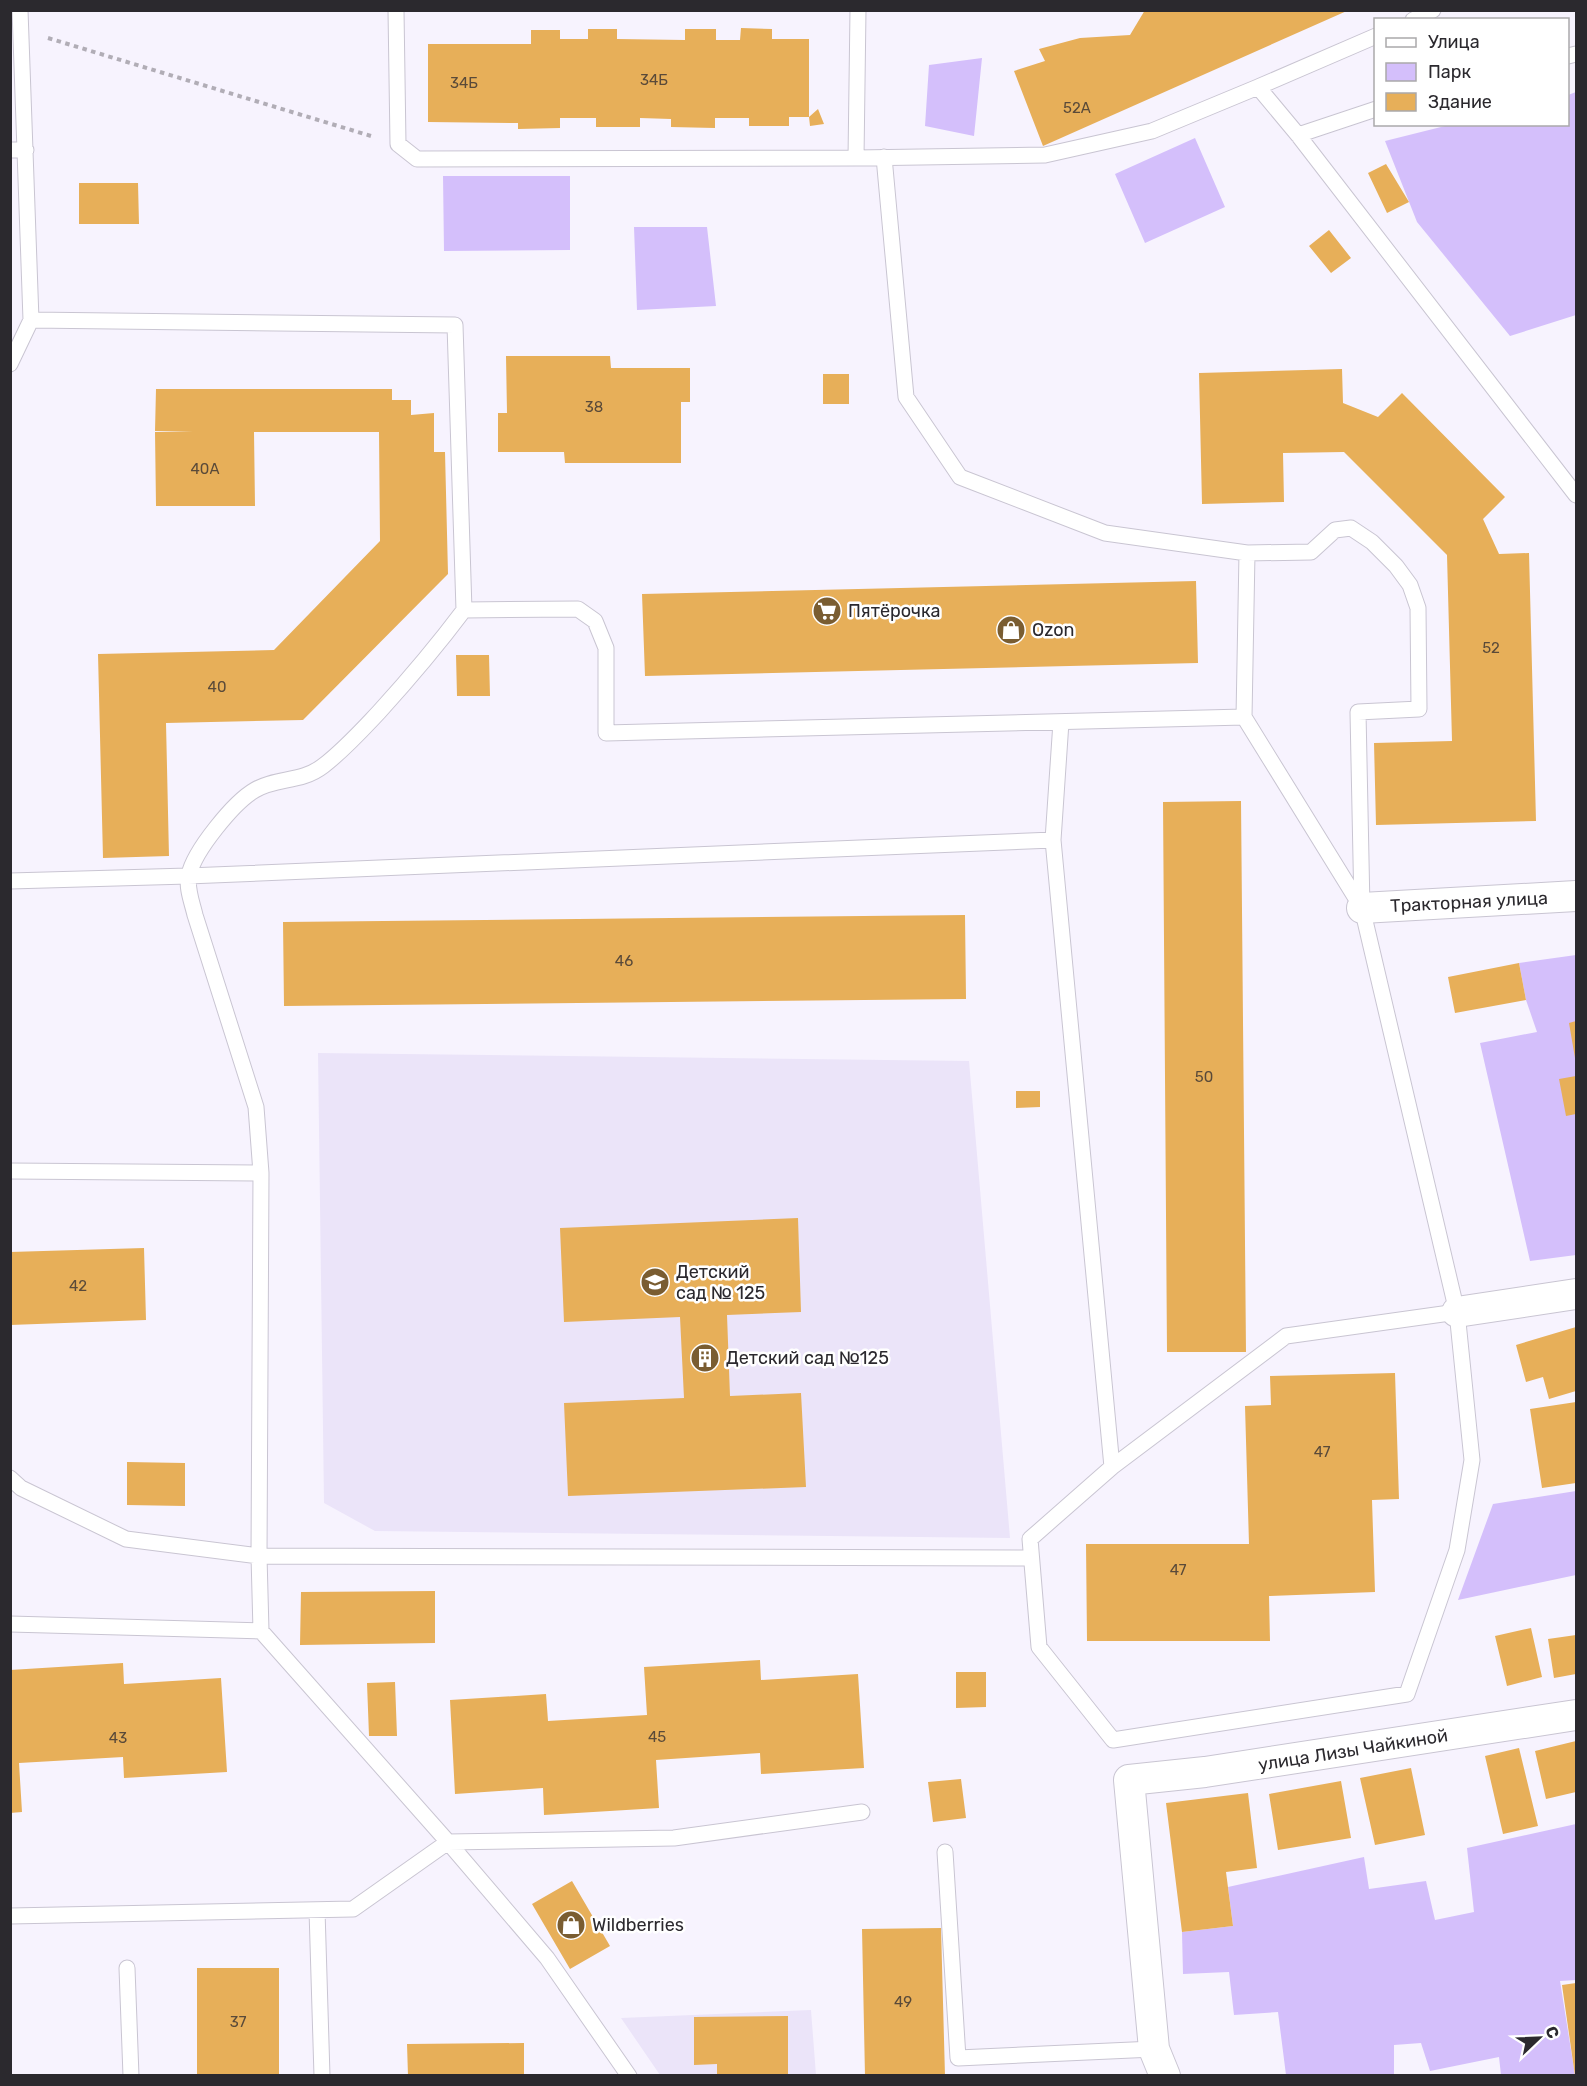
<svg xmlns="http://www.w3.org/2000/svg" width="1587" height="2086" font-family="Rubik,sans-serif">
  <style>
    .built { fill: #ebe4f9 }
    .green { fill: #d4bffb }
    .building { fill: #e7af59 }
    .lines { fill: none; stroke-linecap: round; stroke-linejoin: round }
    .service-casing { stroke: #c9c5d2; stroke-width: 17 }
    .minor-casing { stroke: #c9c5d2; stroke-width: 32 }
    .path { stroke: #b1adb6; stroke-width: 4; stroke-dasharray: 4.5 4.5; stroke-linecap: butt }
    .service { stroke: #fff; stroke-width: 15 }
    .minor { stroke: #fff; stroke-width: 30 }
    .labels { text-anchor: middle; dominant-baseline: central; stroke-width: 5; stroke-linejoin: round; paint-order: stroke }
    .number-label { font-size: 15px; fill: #5a4a39 }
    .poi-label { font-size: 18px; fill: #2b292e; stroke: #fff; text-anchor: start }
    .street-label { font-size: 18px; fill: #2b292e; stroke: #fff }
  </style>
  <rect width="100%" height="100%" fill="#f7f3fe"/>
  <path class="built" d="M318 1053 969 1061 1010 1538 375 1531 324 1503Z
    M811 2010 816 2075H660L621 2018Z"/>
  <path class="green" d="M982 58 974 136 925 126 929 65Z
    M1576 92V315L1510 336 1417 222 1385 141 1449 125 1568 124V95Z
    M1195 138 1225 207 1145 243 1115 174Z
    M443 176H570V250L444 251Z
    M634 227H707L716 306 637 310Z
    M1576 955V1255L1530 1261 1480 1043 1537 1032 1526 1000 1519 963Z
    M1576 1491V1575L1458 1600 1493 1504Z
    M1576 1824V1980L1560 1981 1575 2075H1501L1499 2057 1430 2071 1421 2043 1394 2045V2075H1286L1278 2012 1234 2015 1229 1972 1183 1974 1182 1932 1233 1926 1228 1887 1364 1857 1369 1889 1426 1881 1435 1920 1474 1912 1467 1848Z"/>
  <path class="building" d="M1145 10H1349L1043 146 1014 71 1045 61 1039 49 1080 38 1130 35Z
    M741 28 772 29V39H809V117H789V126H749V118H715V128L671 127V119L640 118V127H596V118H560V128L518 129V123L428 122V44H531V30H560V39H588V29H617V39L685 40V29H716V40H740Z
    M818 109 824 124 810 126 809 117Z
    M1386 164 1409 202 1387 213 1368 173Z
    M79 183H138L139 224H79Z
    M1329 230 1351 258 1331 273 1309 246Z
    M506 356H610L611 368H690V402H681V463H565L564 452H498V413H507Z
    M1342 369 1343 403 1378 417 1402 393 1505 497 1483 519 1499 554 1529 553 1536 821 1376 825 1374 743 1452 741 1447 555 1344 452 1283 453 1284 502 1202 504 1199 373Z
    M823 374H849V404H823Z
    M156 389H392V400H411V415L434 413V452H445L448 574 303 720 166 723 169 856 103 858 98 654 274 650 380 541 379 432H254L255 506H156L155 432 193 431H155Z
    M1196 581 1198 663 645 676 642 594Z
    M456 655H489L490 696H457Z
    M1241 801 1246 1352H1167L1163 802Z
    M965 915 966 999 284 1006 283 922Z
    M1519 963 1526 1000 1455 1013 1448 977Z
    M1576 1021V1058H1575L1569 1023Z
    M1576 1076V1114L1566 1116 1559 1079Z
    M1016 1091H1040V1107L1016 1108Z
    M798 1218 801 1312 727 1315 730 1396 801 1393 806 1487 568 1496 564 1403 684 1398 680 1317 564 1322 560 1228Z
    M144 1248 146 1320 10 1325V1252Z
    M1576 1327V1391L1549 1399 1543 1377 1526 1382 1516 1345Z
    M1395 1373 1399 1499 1372 1500 1375 1592 1269 1596 1270 1641H1087L1086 1544H1249L1245 1406 1271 1405 1270 1376Z
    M1576 1402V1483L1542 1488 1530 1409Z
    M127 1462 185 1463V1506L127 1505Z
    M435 1591V1643L300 1645 301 1592Z
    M1531 1628 1542 1677 1507 1686 1495 1636Z
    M1576 1635V1674L1554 1678 1548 1639Z
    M760 1660 761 1680 858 1674 864 1768 761 1774 760 1753 656 1760 659 1808 544 1815 543 1788 455 1794 450 1700 546 1694 548 1721 647 1715 644 1667Z
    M123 1663 124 1684 221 1678 227 1772 124 1778 123 1757 19 1763 22 1812 10 1813V1670Z
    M956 1672H986V1707L956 1708Z
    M395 1682 397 1736H369L367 1683Z
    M1576 1741V1792L1546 1799 1535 1751Z
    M1519 1748 1538 1826 1503 1834 1485 1756Z
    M1411 1768 1425 1835 1375 1845 1360 1778Z
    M961 1779 966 1818 933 1822 928 1782Z
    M1341 1781 1351 1838 1278 1850 1269 1794Z
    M1248 1793 1257 1868 1226 1872 1233 1926 1182 1932 1166 1803Z
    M572 1881 610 1946 570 1969 532 1904Z
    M941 1928 945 2076H865L862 1929Z
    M197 1968H279V2076H197Z
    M1576 1983V2076H1575L1562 1985Z
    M788 2016V2076H717V2064L694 2065V2017Z
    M524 2043V2076H408L407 2044Z"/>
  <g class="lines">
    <g class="service-casing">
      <path id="service" d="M396 10 398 144 417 159 856 158 1045 155 1152 131 1258 87 1298 135 1576 495
        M1413 20 1433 10
        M1568 56 1576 54
        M1258 87 1376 36
        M1298 135 1376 109
        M10 150H26
        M884 157 906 397 960 477 1105 533 1247 553
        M856 158 858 10
        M31 320 455 325 464 610
        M10 364 31 320 20 10
        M1061 722 1053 840 1112 1467 1286 1336 1457 1312
        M10 881 188 876 1053 840
        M10 1171 261 1173 259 1556 261 1631
        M261 1173 256 1107 195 915C192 902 186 888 189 875 194 851 234 802 255 790 277 777 301 783 323 766 344 750 361 731 379 712 409 679 437 646 464 610L578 609 595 621 606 648V733L1244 717 1247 553 1311 552 1335 530 1351 528 1372 542 1396 566 1410 585 1418 608 1419 709 1358 712 1362 908
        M1112 1467 1030 1539 1039 1647 1113 1740 1407 1694 1457 1550 1472 1460 1457 1312 1362 908 1244 717
        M10 1478 21 1488 126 1539 259 1556 1031 1558
        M10 1624 261 1631 448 1842 547 1958 629 2076
        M945 1852 958 2058 1154 2049
        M317 1910 322 2076
        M10 1916 353 1909 448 1842 674 1838 862 1812
        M127 1968 131 2076"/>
    </g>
    <g class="minor-casing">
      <path id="minor" d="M1362 908 1576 896
        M1457 1312 1576 1294
        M1165 2076 1154 2049 1129 1780 1205 1772 1576 1715"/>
    </g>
    <path class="path" d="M48 38 371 136"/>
    <use href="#service" class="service"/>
    <use href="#minor" class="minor"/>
  </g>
  <defs>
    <g id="supermarket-disc" transform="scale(1.5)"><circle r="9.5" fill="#7a5d31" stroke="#fff"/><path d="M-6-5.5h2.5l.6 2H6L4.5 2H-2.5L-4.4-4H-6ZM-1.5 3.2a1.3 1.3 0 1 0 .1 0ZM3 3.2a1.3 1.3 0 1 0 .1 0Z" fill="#fff"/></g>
    <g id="shop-disc" transform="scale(1.5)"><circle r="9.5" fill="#7a5d31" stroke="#fff"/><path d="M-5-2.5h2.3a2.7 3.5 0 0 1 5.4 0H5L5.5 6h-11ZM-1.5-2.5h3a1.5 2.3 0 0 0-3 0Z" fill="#fff"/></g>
    <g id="school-disc" transform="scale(1.5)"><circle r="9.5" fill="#7a5d31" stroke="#fff"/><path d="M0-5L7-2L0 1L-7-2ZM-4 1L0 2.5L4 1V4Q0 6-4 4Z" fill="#fff"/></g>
    <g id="building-disc" transform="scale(1.5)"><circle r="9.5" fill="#7a5d31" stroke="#fff"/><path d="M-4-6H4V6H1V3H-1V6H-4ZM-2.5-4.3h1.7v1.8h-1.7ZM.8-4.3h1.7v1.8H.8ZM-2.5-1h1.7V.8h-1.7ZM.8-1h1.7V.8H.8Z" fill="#fff"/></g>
  </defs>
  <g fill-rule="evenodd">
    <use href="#supermarket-disc" x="827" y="611"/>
    <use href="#shop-disc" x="1011" y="630"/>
    <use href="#school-disc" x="655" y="1282"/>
    <use href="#building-disc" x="705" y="1358"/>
    <use href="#shop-disc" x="571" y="1925"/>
  </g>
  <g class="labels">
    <g class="number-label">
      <text x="654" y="80">34Б</text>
      <text x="464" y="83">34Б</text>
      <text x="1077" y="108">52А</text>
      <text x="594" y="407">38</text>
      <text x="205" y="469">40А</text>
      <text x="1491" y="648">52</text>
      <text x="217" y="687">40</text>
      <text x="624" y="961">46</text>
      <text x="1204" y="1077">50</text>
      <text x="78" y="1286">42</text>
      <text x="1322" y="1452">47</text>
      <text x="1178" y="1570">47</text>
      <text x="657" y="1737">45</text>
      <text x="118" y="1738">43</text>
      <text x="903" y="2002">49</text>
      <text x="238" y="2022">37</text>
    </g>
    <g class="poi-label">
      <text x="848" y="611">Пятёрочка</text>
      <text x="1032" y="630">Ozon</text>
      <text x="676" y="1272">Детский<tspan x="676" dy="21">сад № 125</tspan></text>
      <text x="726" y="1358">Детский сад №125</text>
      <text x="592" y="1925">Wildberries</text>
    </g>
    <g class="street-label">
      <text transform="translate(1469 902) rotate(-3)">Тракторная улица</text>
      <text transform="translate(1353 1750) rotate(-9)">улица Лизы Чайкиной</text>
    </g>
  </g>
  <rect width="1587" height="2086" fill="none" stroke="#2b292e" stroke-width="24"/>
  <rect x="1374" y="18" width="195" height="108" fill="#ffffff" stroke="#aaa9ab" stroke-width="1.5"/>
  <rect x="1386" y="38" width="30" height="9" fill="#ffffff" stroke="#aaa9ab" stroke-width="1.5"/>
  <text x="1428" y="48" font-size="18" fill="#2b292e">Улица</text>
  <rect x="1386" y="63" width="30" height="18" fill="#d4bffb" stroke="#aaa9ab" stroke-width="1.5"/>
  <text x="1428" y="78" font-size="18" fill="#2b292e">Парк</text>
  <rect x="1386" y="93" width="30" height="18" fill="#e7af59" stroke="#aaa9ab" stroke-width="1.5"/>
  <text x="1428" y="108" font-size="18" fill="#2b292e">Здание</text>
  <g transform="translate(1539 2038) rotate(67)" stroke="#ffffff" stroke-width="4.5" paint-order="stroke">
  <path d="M0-4.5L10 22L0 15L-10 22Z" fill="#2b292e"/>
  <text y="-9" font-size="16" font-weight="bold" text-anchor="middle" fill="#2b292e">С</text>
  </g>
</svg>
